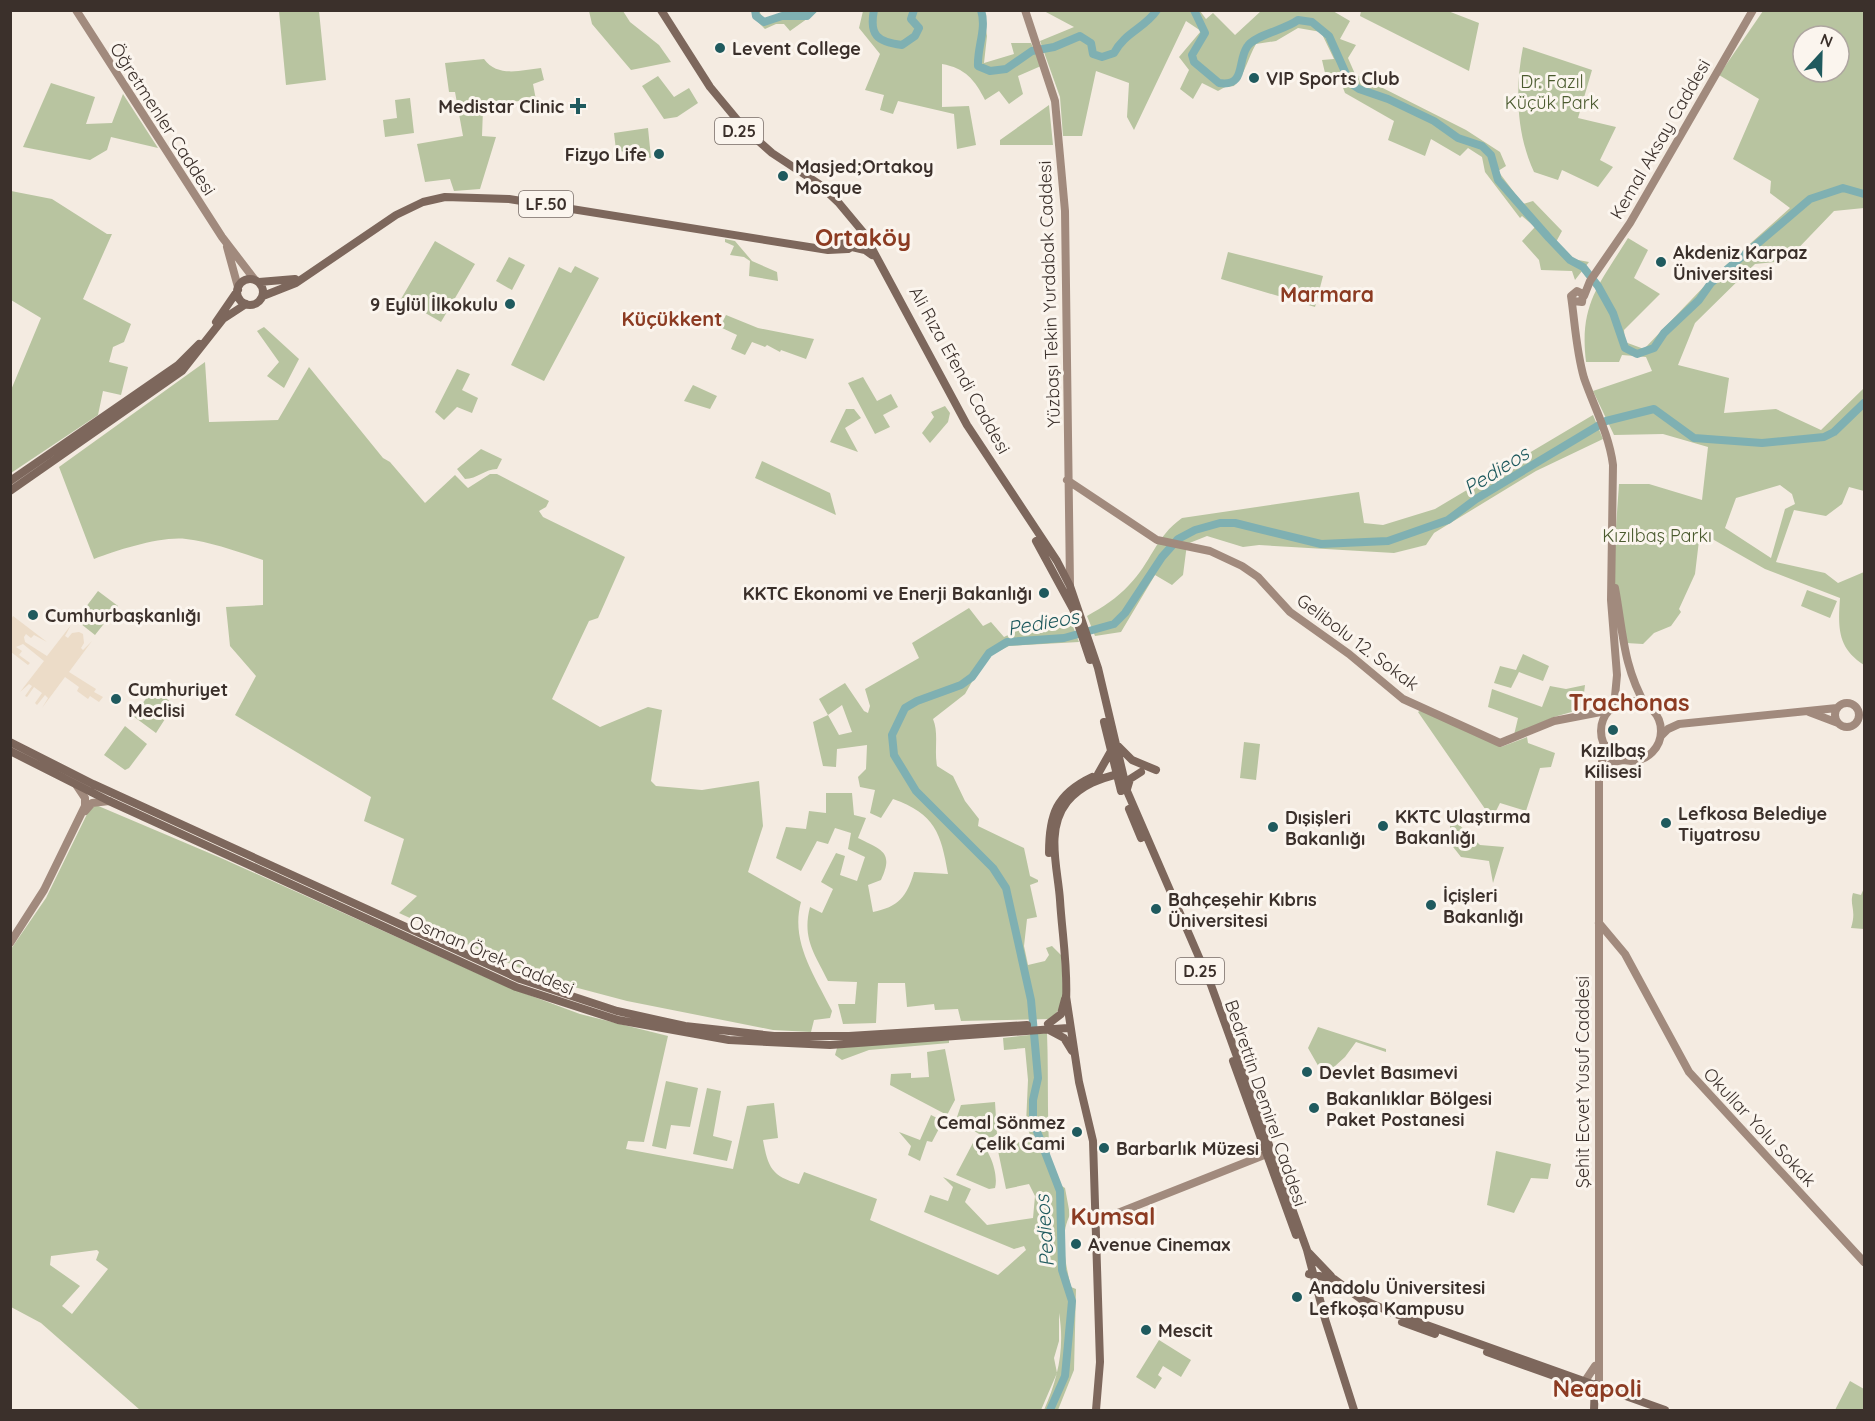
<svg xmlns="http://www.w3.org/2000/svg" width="1875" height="1421" font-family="Quicksand,sans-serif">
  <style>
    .green { fill: #b8c4a0; fill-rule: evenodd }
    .plaza { fill: #ecdcc8 }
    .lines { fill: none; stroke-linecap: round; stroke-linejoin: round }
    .river { stroke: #7fb0b2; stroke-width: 8 }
    .secondary { stroke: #a18a7d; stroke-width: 8 }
    .primary { stroke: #7d675c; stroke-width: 8 }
    .poi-dot { fill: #1f5a5e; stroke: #fbf5ee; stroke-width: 2 }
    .labels { text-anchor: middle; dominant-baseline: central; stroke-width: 6; stroke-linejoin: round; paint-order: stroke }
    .shield { fill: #fbf5ee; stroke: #756b66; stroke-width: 1.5 }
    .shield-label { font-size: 16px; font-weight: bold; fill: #3b302b }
    .poi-label { font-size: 18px; font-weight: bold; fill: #3b302b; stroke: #fbf5ee; text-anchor: start }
    .park-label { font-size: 18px; fill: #4a5a2e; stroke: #fbf5ee }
    .street-label { font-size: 18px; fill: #3b302b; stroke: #fbf5ee }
    .neighbourhood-label { font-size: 20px; font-weight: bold; fill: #8c3b22; stroke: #fbf5ee }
    .water-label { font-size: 20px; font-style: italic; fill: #1f5a5e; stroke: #fbf5ee }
    .quarter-label { font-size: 21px; font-weight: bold; fill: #8c3b22; stroke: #fbf5ee }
    .district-label { font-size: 24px; font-weight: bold; fill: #8c3b22; stroke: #fbf5ee }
  </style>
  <rect width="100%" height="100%" fill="#f4ebe1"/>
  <path class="green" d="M279 11H319L326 80 286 85Z
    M589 11H623L630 22 659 45 671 62 631 70 592 24Z
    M752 11H759L763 18 769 19 781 13 818 11 790 31 784 24H776L765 29 756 20Z
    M863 11H983L987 36 984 63 1014 54 1011 43H1031L1041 66 1018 76 1023 94 1009 104 999 91 985 100C975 80 965 68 942 64V107L969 106 976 145 957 149 954 114 898 101 893 114 880 110 884 95 865 90 880 54 859 28Z
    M1044 11H1200L1206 19 1213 13 1235 35 1261 11H1333L1350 21 1340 39 1356 45 1348 58 1355 74 1466 130 1500 152 1506 166 1498 171 1523 204 1533 201 1562 231 1556 242 1573 259 1589 262 1575 280 1572 271 1541 270 1539 260 1522 241 1535 227 1522 216 1520 218 1485 172 1482 157 1468 148 1460 156 1431 139 1425 156 1388 140 1394 121 1345 93 1339 77 1325 73 1322 60 1334 59 1321 32 1298 28 1276 41 1256 44C1248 58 1245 74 1234 86L1225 87 1218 91 1202 83 1193 99 1180 89 1189 70 1179 57 1201 31 1186 21 1134 130 1127 117 1129 83 1096 71 1082 136H1063L1060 97 1040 41 1074 27Z
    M1361 11H1448L1479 23 1469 71 1360 16Z
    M1763 11H1864V208L1834 211 1786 261 1755 264 1695 323 1678 365 1729 378 1724 413 1776 409 1821 430 1864 388V491L1849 487 1842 504 1826 516 1794 510 1776 562 1825 573 1838 583 1864 572V665C1837 648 1838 627 1840 598L1765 569 1700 532 1695 574 1679 609 1681 612 1671 626 1654 633 1643 644 1626 643C1608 599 1616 531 1619 484H1649L1702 500 1708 447 1663 434 1614 435 1593 391 1652 371 1646 357 1622 355 1619 362H1586C1579 304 1599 285 1628 238L1648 250 1634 278 1660 294 1624 330 1625 342 1644 349 1715 275 1790 208 1770 193 1771 181 1733 159 1759 99 1719 75ZM1803 36H1839V72H1803ZM1780 485 1792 494 1795 504 1785 509 1771 558 1725 528 1736 498Z
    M1523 47 1592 70 1578 118 1616 127 1600 160 1613 167 1598 187 1562 170 1558 180 1534 172C1516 133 1515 88 1523 47Z
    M484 59C498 78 521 70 541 68L544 80 533 84 536 100 491 103 483 109 482 136 496 137 480 189 454 191 450 179 425 182 417 144 463 136 455 92H449L445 63Z
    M658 76 674 97 689 88 698 103 677 117 664 119 642 86Z
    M51 83 95 97 86 124 112 123 123 94 158 148 111 137 107 150 90 160 23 147Z
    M410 98 414 133 385 137 383 120 397 118 395 100Z
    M1049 105 1053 145H1000V140Z
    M648 128 651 158 616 150 614 133Z
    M11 191 52 199 107 234H112L83 299 131 324 124 342 113 347 109 362 128 367 121 395 103 391 98 415 11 473V390L41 318 11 300Z
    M725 239 735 241 752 261 777 272 778 281 749 276 750 261 744 257 730 255 734 246 725 242Z
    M435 241 475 264 441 322 401 299Z
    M1228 252 1323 276 1315 307 1221 279Z
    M509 257 525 265 512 290 496 281Z
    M575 266 599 278 544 381 511 365 559 267 571 273Z
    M726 315 758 328 814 339 806 359 781 350 780 352 767 345 765 347 752 342 745 355 731 349 737 335 720 327Z
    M264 327 299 359 284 388 267 376 279 362 257 331Z
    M205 362 209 422 278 420 309 367 383 458 390 462 425 503 455 475 468 488 490 474H497L549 501 546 507 539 511 543 517 625 557 598 618 589 621 552 699 600 727 648 707 662 710 651 781 656 786 702 790 759 781 763 826 748 872 801 902C790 942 815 976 832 1011L830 1018 814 1020 811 1032 773 1030 627 1001 574 987 515 966 399 913 417 896 391 884 404 839 364 821 371 797 235 715 256 676 230 646 226 607 263 605V560C238 552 212 542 186 539 161 536 118 550 94 559L59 467Z
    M457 369 470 374 462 390 478 398 472 413 457 407 444 420 435 412Z
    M863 377 877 401 891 394 898 407 883 415 890 427 875 434 848 383Z
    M693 385 717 396 710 409 684 401Z
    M945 406 950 413 948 422 930 443 922 433 934 417 931 412Z
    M846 409H854L861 418 845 428 858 452 830 442Z
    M1593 415 1603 439 1536 471 1434 533 1426 545 1394 553 1259 545 1243 547 1207 536 1187 544 1183 575 1172 585 1155 575 1121 632 1095 636 1087 616C1103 607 1117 598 1129 585 1151 563 1155 537 1182 518L1359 492 1364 523 1383 525 1435 509Z
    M481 449 502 459 497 469C485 469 477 479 465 479L457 469Z
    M762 461 830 493 836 515 755 478Z
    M1807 590 1837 601 1830 618 1801 606Z
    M98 591 118 606 95 635 76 620Z
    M969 608 983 626 991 622 1004 637 1036 621 1044 629 1072 624 1079 642 1009 646 991 655 981 666 965 694 933 719C939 733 934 750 937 766L953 776 965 801 979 819 978 826 1024 848 1030 876 1038 880V882L1030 885 1037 917 1027 919 1024 946 1028 965 1045 961 1049 955 1046 948 1052 946 1061 955 1064 1003 1051 1019 961 1021 958 1009 935 1010 934 1004 907 1007 905 983H878L876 1023 843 1024 838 1004H855L857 982 828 981C814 953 802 938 810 907L822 913 833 889 821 882 836 853 845 856 840 875 857 881 865 857 848 849 851 833 835 828 828 844 817 841 801 871 776 858 786 827 806 829 809 811 826 813V793H852L854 815 866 818 858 838C882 850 894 852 881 880L868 885 873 912C898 907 907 897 914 872L948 874C941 833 935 814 893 799L881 818 870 813 875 790 860 787 858 777 866 769 867 745 837 749 836 767 823 766 813 722 828 715 819 699 845 683 864 711 868 713 870 706 865 689 919 658 912 643ZM842 705 852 732 839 735 828 715Z
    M1523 654 1549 666 1543 681 1519 672 1511 688 1494 683 1500 666 1516 670Z
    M1585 685 1582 709 1554 717 1514 735 1518 718 1488 707 1492 689 1542 707 1550 686 1566 689Z
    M154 688 174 705 156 733 133 716Z
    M1421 710 1501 747 1527 737 1528 743 1555 753 1551 767 1540 768 1526 811 1500 803 1492 819 1418 712Z
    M125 726 147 744 129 768 125 770 104 755Z
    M1244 742 1260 744 1256 780 1240 778Z
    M96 805 221 858 510 988 580 1014 668 1036 644 1142 628 1141 626 1149 733 1169 747 1106 774 1103 778 1138 763 1140C768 1168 772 1176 799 1184L804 1172 877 1199 870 1220 998 1275 1026 1250 1024 1246 1014 1249 924 1212 930 1195 948 1201 953 1187 943 1177 971 1189 965 1202 987 1225 1033 1218 1035 1196 1029 1184 1006 1189 997 1146 1032 1140 1026 1124 1028 1080 1025 1048 1004 1050 1003 1038 1047 1033C1049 1082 1046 1131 1052 1180L1065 1188 1070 1215C1059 1235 1066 1266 1071 1287L1076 1289 1074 1370 1058 1410H1044C1058 1378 1065 1348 1059 1313V1341L1054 1358 1057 1373 1041 1410H140L41 1323 11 1307V949L46 898 90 808ZM97 1250 99 1252 96 1260 108 1269 72 1314 62 1306 80 1286 50 1265 51 1256Z
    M1444 810 1480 845 1504 847 1493 883 1489 861 1461 857 1450 843V826Z
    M1864 888V929L1851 928C1857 909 1849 906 1853 893L1861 895Z
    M1318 1027 1386 1049V1052L1356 1042 1345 1057 1324 1076 1308 1048Z
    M949 1039V1043L869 1050 842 1060 835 1055 837 1048Z
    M945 1049 955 1100 947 1115 890 1085 891 1074 911 1073V1078L929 1077 927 1052Z
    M666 1081 698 1088 690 1127 671 1125 666 1149 652 1146Z
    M707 1088 721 1091 713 1136 732 1141 727 1161 693 1154Z
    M995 1102 997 1134 989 1140 956 1120 961 1105Z
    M931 1115 943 1121 932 1142 927 1141 920 1161 908 1155 911 1146 899 1132 920 1140Z
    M975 1139C989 1145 999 1174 995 1188L989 1189 956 1175Z
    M1496 1151 1551 1164 1548 1179 1531 1178 1514 1213 1487 1205Z
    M1159 1340 1191 1360 1181 1377 1163 1366 1158 1375 1162 1378 1155 1389 1136 1377Z
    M1850 1381 1864 1389V1410H1835Z"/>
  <path class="plaza" d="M13 616 47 642 34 635 31 638 26 634 24 637 25 642 47 656 71 625 65 636 68 638 72 633 79 632 83 634 84 643 81 648 83 650 92 641 69 672 96 689 94 692 103 697 99 702 90 696 88 699 77 691 79 687 65 677 42 708 48 698 45 695 37 705 35 703 42 693 34 687 27 697 25 696 32 686 29 684 20 692 44 661 23 644 16 647 22 651 19 655 30 663 28 665 11 652V620Z"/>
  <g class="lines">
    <path class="river" d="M755 10 756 16 764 22 782 16H807L813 10
      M874 10C869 35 877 42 902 45L915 36 919 28 911 19 914 10
      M981 10C987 29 977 47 978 66L990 71 1006 69 1032 51 1054 47 1080 36 1091 43 1093 54 1102 57 1114 53C1124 33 1145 28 1157 10
      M1194 10 1205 33 1192 55 1194 62 1219 83C1246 87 1237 62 1247 47 1254 35 1285 30 1298 20L1312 22 1329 36 1350 83 1359 89 1388 99 1434 121 1458 138 1482 146 1491 155 1498 180 1549 238 1570 260 1583 267 1598 286 1613 313 1625 348 1637 354 1654 348 1664 333 1699 300 1711 283 1810 199 1843 188 1864 194
      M1050 1410 1065 1376 1072 1301 1062 1270 1060 1191 1033 1121V1100L1038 1078 1031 1000 1006 888 993 868 916 791 894 755 892 735 905 708 917 701 961 685 972 677 989 653 1007 642 1064 638 1114 624 1125 613 1162 557 1178 539 1195 530 1220 523H1235L1321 544 1388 541 1448 520 1476 499 1606 421 1654 409 1694 438 1762 443 1824 437 1834 432 1864 403"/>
    <path class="secondary" d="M76 10 222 237 255 280
      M1025 10 1055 101 1065 211 1070 585
      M227 247 238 287
      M1584 296 1590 281 1630 223 1753 10
      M1573 301 1582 302 1583 294 1577 291 1571 296C1575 323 1576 350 1584 378 1594 407 1609 434 1613 465L1611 600 1617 675 1614 707
      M1067 480 1157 540 1210 551 1242 566 1258 577 1290 612 1349 654 1403 699 1500 743 1554 721 1611 710
      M1615 588C1623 631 1623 667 1646 706
      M1601 731a30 30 0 1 1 60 0a30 30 0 1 1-60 0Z
      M1835 715a12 12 0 1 1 24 0a12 12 0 1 1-24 0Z
      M1809 712 1838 723
      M1661 736 1668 729 1679 724 1837 708
      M1601 772 1613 762 1623 760
      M85 811 92 803 109 801
      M1599 923 1625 954 1689 1072 1864 1262
      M10 943 44 890 85 806V798L77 786
      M1095 1222 1272 1152
      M1585 1381 1595 1366
      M1599 1386V779L1605 745"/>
    <path class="primary" d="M661 10 710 87 744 128 772 153 819 184 838 202 863 232 967 425 1057 561 1070 586 1098 668 1127 791 1211 985 1307 1250 1325 1319 1354 1410
      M837 245 852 241 863 232
      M852 247 865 250 872 255
      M237 292a13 13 0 1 1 26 0a13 13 0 1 1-26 0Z
      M259 282 295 279
      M263 296 296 283 396 215 423 202 445 197 509 199 828 250 848 249 867 237
      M216 322 238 290
      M10 481 178 365 199 344
      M10 491 182 371 223 319 246 304
      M1036 541 1073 609 1090 660
      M1104 722 1121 791
      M10 742 93 784 520 979 617 1011 685 1026 774 1036H849L1027 1025
      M1118 746 1132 760 1156 770
      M10 751 109 801 516 987 618 1020 729 1040 830 1045 1068 1028
      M1098 774 1111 751
      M1127 789 1130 779 1141 772
      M1129 809 1141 838
      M1049 853C1049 815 1056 794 1092 777
      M1066 996 1079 1082 1093 1141 1100 1362 1096 1410
      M1066 1001C1068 968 1062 933 1060 900 1058 869 1045 830 1067 802 1081 785 1101 778 1122 773
      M1048 1024 1061 1014 1065 999
      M1049 1030 1064 1038 1072 1051
      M1233 1061 1296 1235
      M1309 1253 1331 1276
      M1309 1274 1334 1279 1361 1299 1393 1313 1665 1410
      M1402 1322 1435 1334
      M1487 1352 1588 1388
      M1594 1410 1595 1384"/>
  </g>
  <g class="poi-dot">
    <circle cx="720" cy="48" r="6"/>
    <circle cx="1254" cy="78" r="6"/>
    <path d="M575 97h6v6h6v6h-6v6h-6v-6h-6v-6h6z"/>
    <circle cx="659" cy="154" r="6"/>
    <circle cx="783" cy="176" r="6"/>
    <circle cx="1661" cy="262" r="6"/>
    <circle cx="510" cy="304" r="6"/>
    <circle cx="1044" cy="593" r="6"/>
    <circle cx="33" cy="615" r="6"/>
    <circle cx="116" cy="699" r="6"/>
    <circle cx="1613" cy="730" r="6"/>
    <circle cx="1666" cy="823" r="6"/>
    <circle cx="1383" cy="826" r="6"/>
    <circle cx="1273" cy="827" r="6"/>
    <circle cx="1431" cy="905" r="6"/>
    <circle cx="1156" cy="909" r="6"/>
    <circle cx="1307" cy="1072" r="6"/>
    <circle cx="1314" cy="1108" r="6"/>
    <circle cx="1077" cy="1132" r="6"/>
    <circle cx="1104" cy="1148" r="6"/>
    <circle cx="1076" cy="1244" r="6"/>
    <circle cx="1297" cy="1297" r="6"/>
    <circle cx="1146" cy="1330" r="6"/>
  </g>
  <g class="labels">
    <g class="shield">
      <rect x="715" y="118" width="48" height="26" rx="4.5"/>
      <rect x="519" y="191" width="54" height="26" rx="4.5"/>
      <rect x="1176" y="958" width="48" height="26" rx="4.5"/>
    </g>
    <g class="shield-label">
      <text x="739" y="131">D.25</text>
      <text x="546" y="204">LF.50</text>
      <text x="1200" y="971">D.25</text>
    </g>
    <g class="poi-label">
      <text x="732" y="48">Levent College</text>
      <text x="1266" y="78">VIP Sports Club</text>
      <text x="564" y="106" text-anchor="end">Medistar Clinic</text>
      <text x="647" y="154" text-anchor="end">Fizyo Life</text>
      <text x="795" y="166">Masjed;Ortakoy<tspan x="795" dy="21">Mosque</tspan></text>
      <text x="1673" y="252">Akdeniz Karpaz<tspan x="1673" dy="21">Üniversitesi</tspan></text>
      <text x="498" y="304" text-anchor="end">9 Eylül İlkokulu</text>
      <text x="1032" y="593" text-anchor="end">KKTC Ekonomi ve Enerji Bakanlığı</text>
      <text x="45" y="615">Cumhurbaşkanlığı</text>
      <text x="128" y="689">Cumhuriyet<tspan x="128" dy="21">Meclisi</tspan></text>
      <text x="1613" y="750" text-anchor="middle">Kızılbaş<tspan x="1613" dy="21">Kilisesi</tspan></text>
      <text x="1678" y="813">Lefkosa Belediye<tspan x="1678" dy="21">Tiyatrosu</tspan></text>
      <text x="1395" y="816">KKTC Ulaştırma<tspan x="1395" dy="21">Bakanlığı</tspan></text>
      <text x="1285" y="817">Dışişleri<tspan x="1285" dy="21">Bakanlığı</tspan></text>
      <text x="1443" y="895">İçişleri<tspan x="1443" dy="21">Bakanlığı</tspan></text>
      <text x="1168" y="899">Bahçeşehir Kıbrıs<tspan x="1168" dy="21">Üniversitesi</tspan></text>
      <text x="1319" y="1072">Devlet Basımevi</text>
      <text x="1326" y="1098">Bakanlıklar Bölgesi<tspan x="1326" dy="21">Paket Postanesi</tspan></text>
      <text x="1065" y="1122" text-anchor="end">Cemal Sönmez<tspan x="1065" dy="21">Çelik Cami</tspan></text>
      <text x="1116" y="1148">Barbarlık Müzesi</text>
      <text x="1088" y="1244">Avenue Cinemax</text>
      <text x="1309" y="1287">Anadolu Üniversitesi<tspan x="1309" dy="21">Lefkoşa Kampusu</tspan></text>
      <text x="1158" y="1330">Mescit</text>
    </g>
    <g class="park-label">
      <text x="1552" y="81">Dr. Fazıl<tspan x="1552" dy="21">Küçük Park</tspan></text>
      <text x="1657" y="535">Kızılbaş Parkı</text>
    </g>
    <g class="street-label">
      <text transform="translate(163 119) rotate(57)">Öğretmenler Caddesi</text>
      <text transform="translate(1660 139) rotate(-60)">Kemal Aksay Caddesi</text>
      <text transform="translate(1049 294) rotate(-92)">Yüzbaşı Tekin Yurdabak Caddesi</text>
      <text transform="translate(960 370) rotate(61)">Ali Rıza Efendi Caddesi</text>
      <text transform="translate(1358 642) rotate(37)">Gelibolu 12. Sokak</text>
      <text transform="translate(492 955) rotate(23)">Osman Örek Caddesi</text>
      <text transform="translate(1582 1082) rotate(-90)">Şehit Ecvet Yusuf Caddesi</text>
      <text transform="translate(1266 1103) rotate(71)">Bedrettin Demirel Caddesi</text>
      <text transform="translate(1760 1127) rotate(47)">Okullar Yolu Sokak</text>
    </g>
    <g class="neighbourhood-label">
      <text x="672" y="318">Küçükkent</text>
    </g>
    <g class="water-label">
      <text transform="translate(1496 470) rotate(-32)">Pedieos</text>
      <text transform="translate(1043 622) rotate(-10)">Pedieos</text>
      <text transform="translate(1044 1231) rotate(-94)">Pedieos</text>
    </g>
    <g class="quarter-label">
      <text x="1327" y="294">Marmara</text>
    </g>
    <g class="district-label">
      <text x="863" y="237">Ortaköy</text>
      <text x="1629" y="702">Trachonas</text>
      <text x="1113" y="1216">Kumsal</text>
      <text x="1597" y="1388">Neapoli</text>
    </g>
  </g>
  <rect width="1875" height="1421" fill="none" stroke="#3b302b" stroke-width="24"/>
  <g transform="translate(1821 54) rotate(22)"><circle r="28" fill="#fbf5ee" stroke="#aea6a0" stroke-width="1.5"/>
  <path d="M0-4.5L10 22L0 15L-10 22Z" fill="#1f5a5e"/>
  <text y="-9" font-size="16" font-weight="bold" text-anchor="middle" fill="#3b302b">N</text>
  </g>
</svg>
